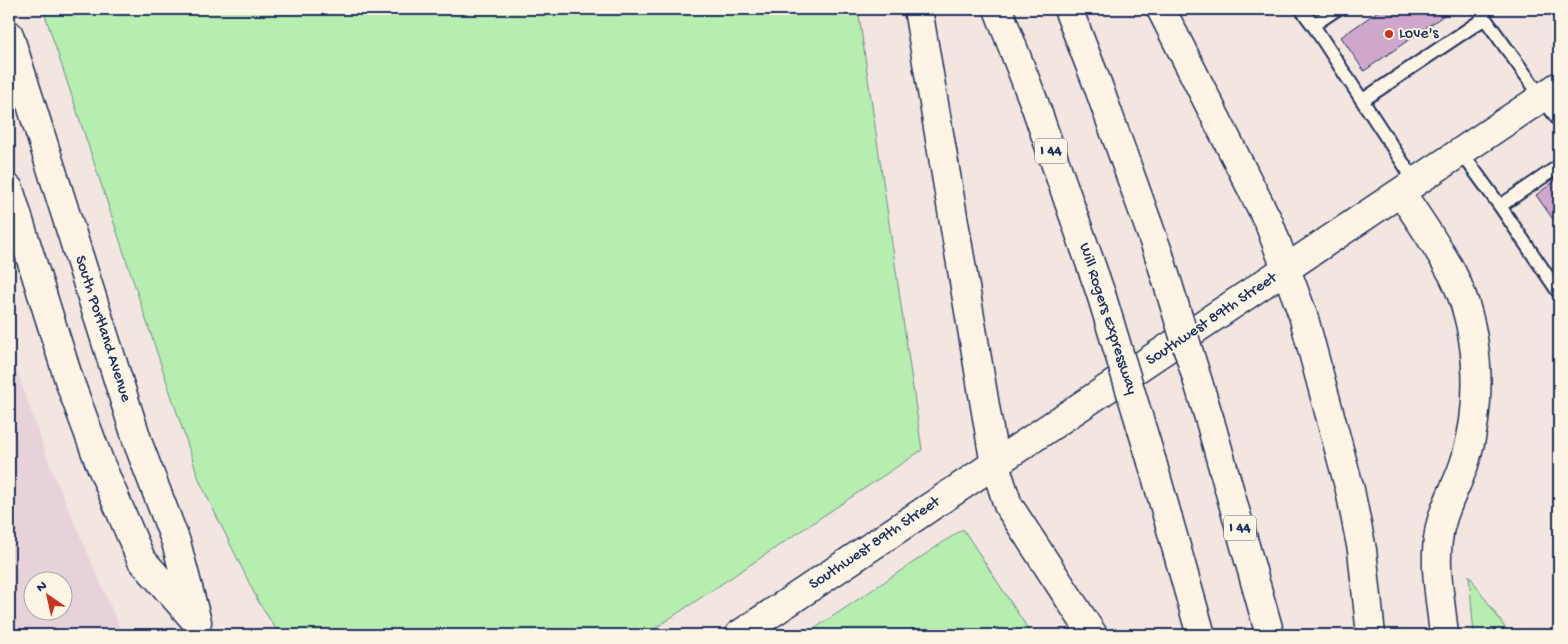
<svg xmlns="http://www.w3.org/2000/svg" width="1568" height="644" font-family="'Gochi Hand',sans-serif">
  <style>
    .built { fill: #e8d2da; fill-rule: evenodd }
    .green { fill: #b6eeb0; stroke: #688e87 }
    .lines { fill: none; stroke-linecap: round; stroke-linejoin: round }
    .stream { stroke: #6285b2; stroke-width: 7 }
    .building { fill: #cfa7cd; stroke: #1b2f5e }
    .lane-casing { stroke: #1b2f5e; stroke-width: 16 }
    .secondary-casing { stroke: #1b2f5e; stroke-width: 31 }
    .highway-casing { stroke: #1b2f5e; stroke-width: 31 }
    .lane { stroke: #fcf5e5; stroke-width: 12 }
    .secondary { stroke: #fcf5e5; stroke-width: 28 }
    .highway { stroke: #fcf5e5; stroke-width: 28 }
    .highway-bridge-casing { stroke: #1b2f5e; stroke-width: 31; stroke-linecap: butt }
    .highway-bridge { stroke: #fcf5e5; stroke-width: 28 }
    .poi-dot { fill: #c8321e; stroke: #fcf5e5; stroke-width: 2 }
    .labels { text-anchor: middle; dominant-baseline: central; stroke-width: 4; stroke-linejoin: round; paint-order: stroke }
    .shield { fill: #fcf5e5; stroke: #5e6a86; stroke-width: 1 }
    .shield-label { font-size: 15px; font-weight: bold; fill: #1b2f5e }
    .poi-label { font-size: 16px; fill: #1b2f5e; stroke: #fcf5e5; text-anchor: start }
    .street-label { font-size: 16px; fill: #1b2f5e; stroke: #fcf5e5 }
  </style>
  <rect width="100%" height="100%" fill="#f3e5e0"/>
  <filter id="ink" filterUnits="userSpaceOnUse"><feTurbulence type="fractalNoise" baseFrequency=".02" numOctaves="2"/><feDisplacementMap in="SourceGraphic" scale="10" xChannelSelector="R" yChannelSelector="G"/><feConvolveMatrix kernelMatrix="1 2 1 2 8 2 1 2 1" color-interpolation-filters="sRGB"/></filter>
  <g filter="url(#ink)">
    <path class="built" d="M9 348 50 466 123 635H9ZM32 582H62V612H32Z"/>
    <path class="green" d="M43 9H858L922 450 645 635H280L259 603 200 482Z
      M963 529 1032 635H805Z
      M1469 575 1510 635H1474Z"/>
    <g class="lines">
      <path class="stream" d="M1556 9 1559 13"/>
    </g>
    <path class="building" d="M1381 9H1453L1364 71 1341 37Z
      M1559 178V228L1536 195Z"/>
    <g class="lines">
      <g class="lane-casing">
        <path id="lane" d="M1301 9 1313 25
          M1337 9 1313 25 1416 183
          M1478 9 1559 121
          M1363 100 1485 18
          M1461 152 1500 206 1559 166
          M1500 206 1559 293"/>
      </g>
      <g class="secondary-casing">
        <path id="secondary" d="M9 35 139 446 176 542 197 622
          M9 189 70 383 99 461 141 559 194 619
          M1401 193C1419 219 1437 245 1452 273 1480 327 1483 401 1466 458 1459 484 1443 506 1439 533 1433 566 1441 602 1444 635
          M739 635 1559 86"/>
      </g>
      <g class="highway-casing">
        <path id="highway" d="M918 9 995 465 1008 505 1093 635
          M998 9 1035 105 1101 294
          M1068 9 1097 83 1159 255
          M1161 9 1269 223 1303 315 1350 490 1362 550 1371 635
          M1210 421 1270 635
          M1152 462 1201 635"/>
      </g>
      <use href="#lane" class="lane"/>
      <use href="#secondary" class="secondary"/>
      <use href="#highway" class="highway"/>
      <g class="highway-bridge-casing">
        <path id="highway-bridge" d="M1159 255 1210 421
          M1101 294 1152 462"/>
      </g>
      <use href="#highway-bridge" class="highway-bridge"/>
    </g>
  </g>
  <circle class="poi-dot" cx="1389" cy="34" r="5"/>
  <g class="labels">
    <g class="shield">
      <rect x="1035" y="138.5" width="32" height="25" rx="4"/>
      <rect x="1224" y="515.5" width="32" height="25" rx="4"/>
    </g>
    <g class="shield-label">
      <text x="1051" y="151">I 44</text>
      <text x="1240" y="528">I 44</text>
    </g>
    <g class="poi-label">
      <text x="1399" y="34">Love's</text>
    </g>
    <g class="street-label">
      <text transform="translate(1107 319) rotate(72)">Will Rogers Expressway</text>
      <text transform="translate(1212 320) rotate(-34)">Southwest 89th Street</text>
      <text transform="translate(102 329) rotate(72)">South Portland Avenue</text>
      <text transform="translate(875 544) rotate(-34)">Southwest 89th Street</text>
    </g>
  </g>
  <rect width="1568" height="644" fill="none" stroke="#fcf5e5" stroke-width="30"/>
  <rect x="15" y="15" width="1538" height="614" fill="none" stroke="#1b2f5e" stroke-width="2" filter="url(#ink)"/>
  <g transform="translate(48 596) rotate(326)"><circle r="24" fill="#fcf5e5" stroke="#a2a6af"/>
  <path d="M0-4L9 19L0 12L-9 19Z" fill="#c8321e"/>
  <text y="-8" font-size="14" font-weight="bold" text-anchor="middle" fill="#1b2f5e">N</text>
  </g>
</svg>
